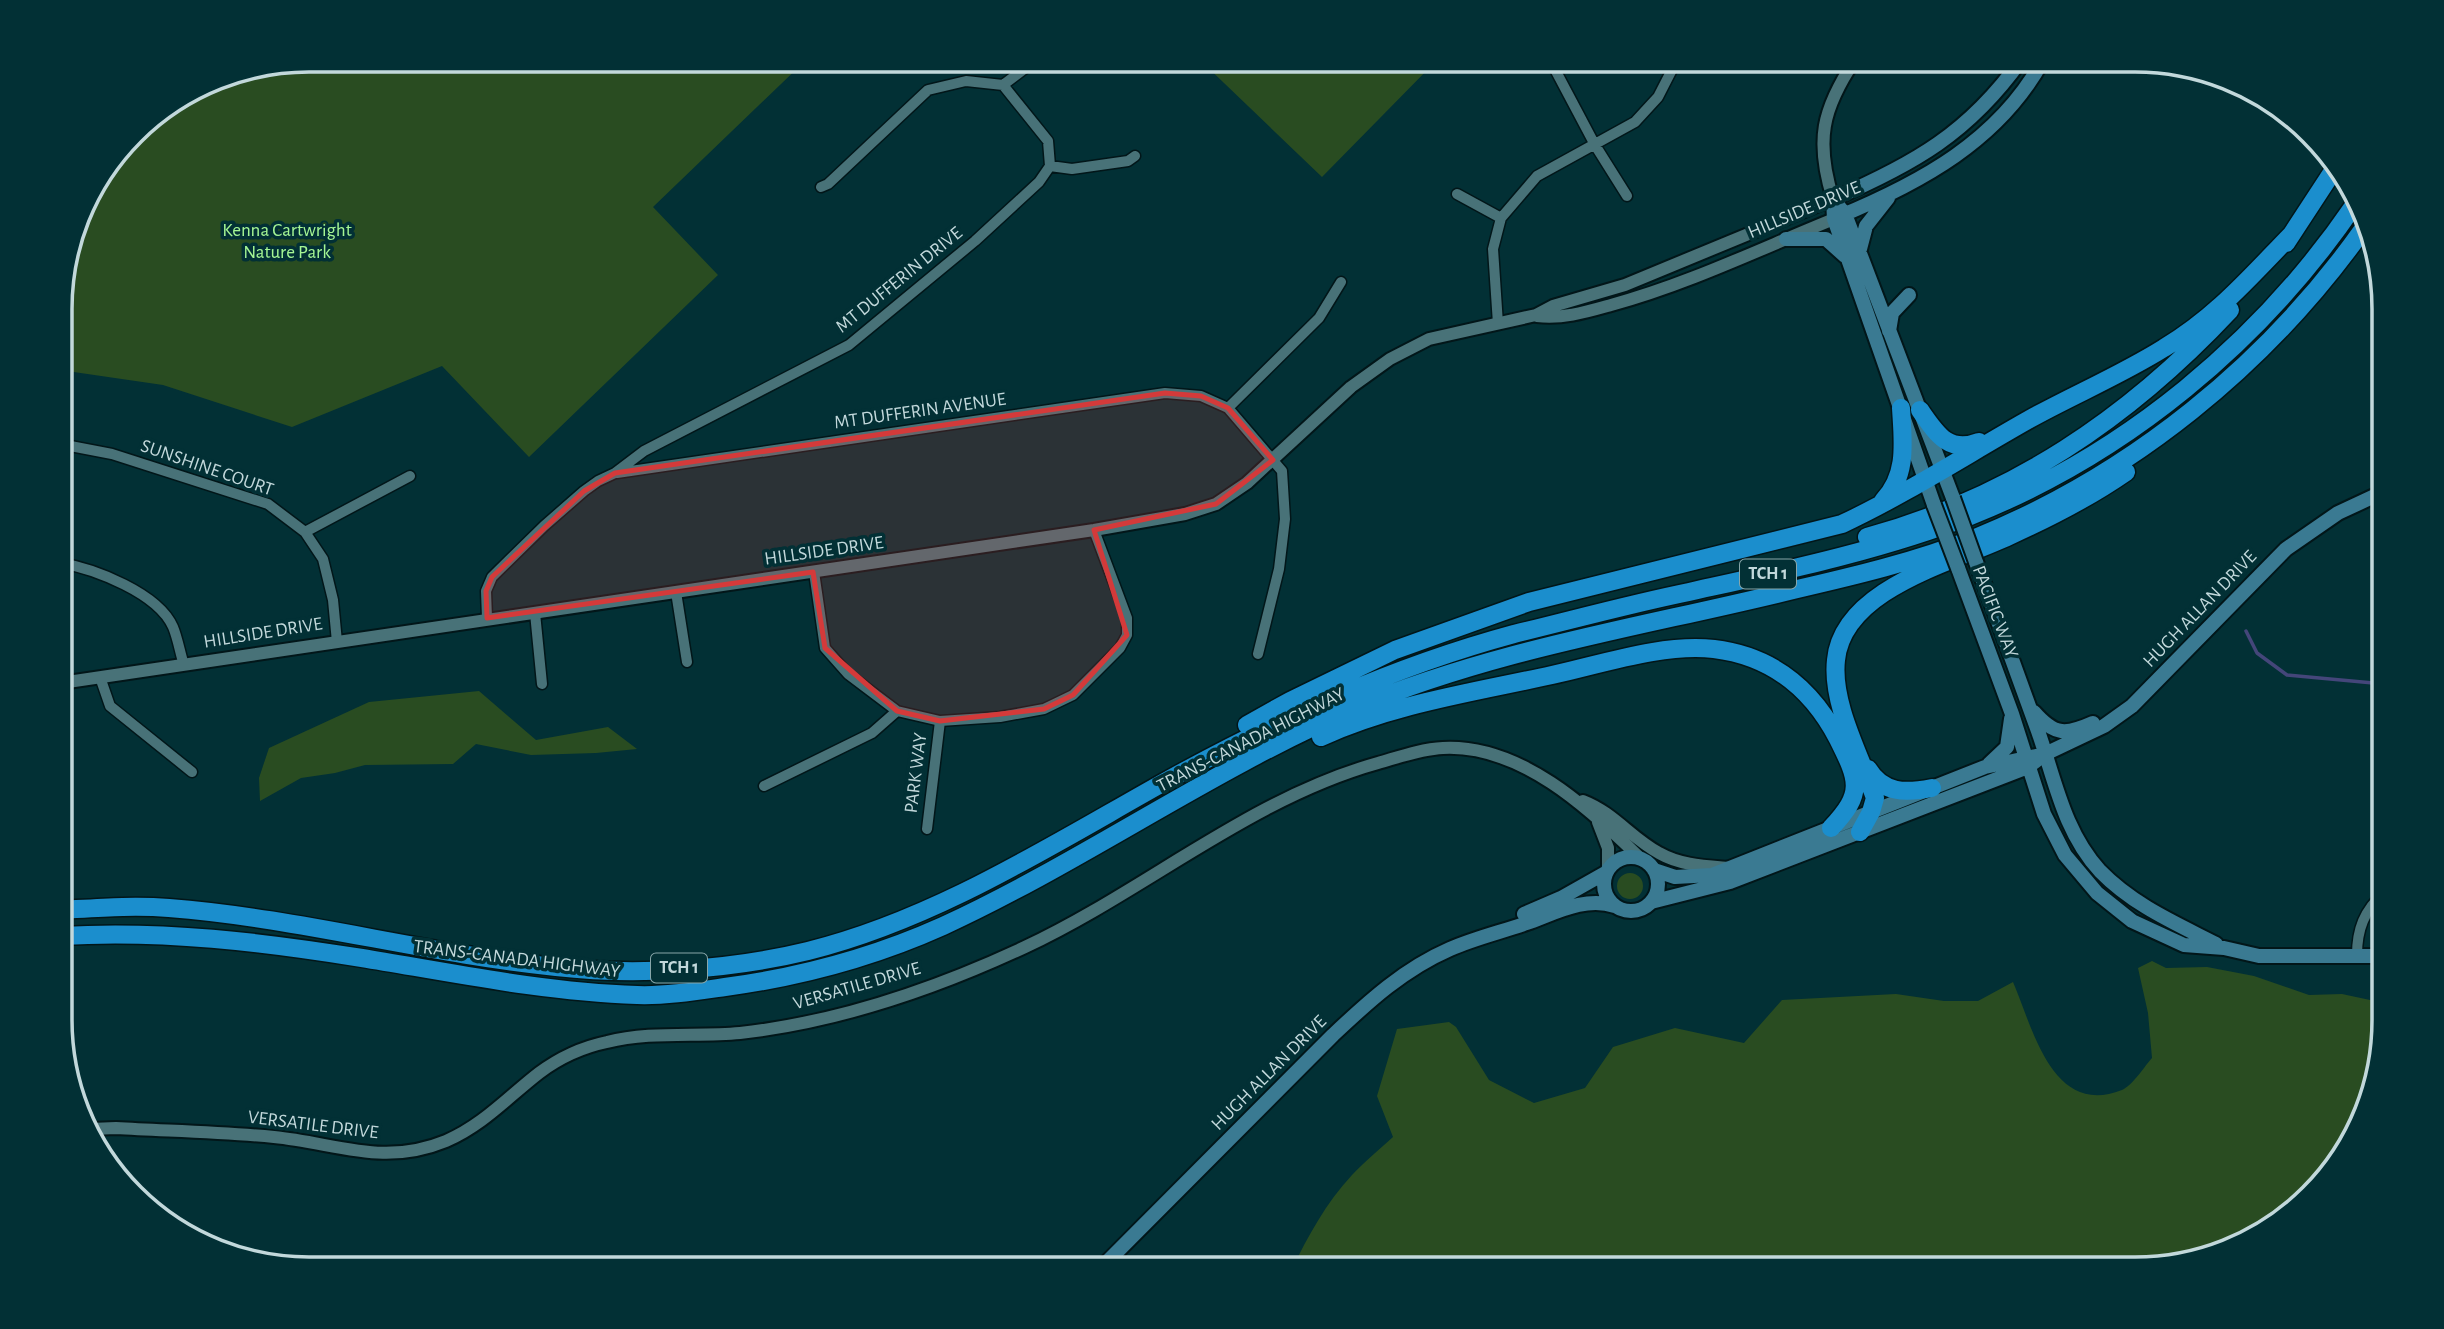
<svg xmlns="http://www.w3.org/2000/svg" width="2444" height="1329" font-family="'Alegreya Sans',sans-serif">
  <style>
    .green { fill: #294c21 }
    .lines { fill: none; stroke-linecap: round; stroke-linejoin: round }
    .stream { stroke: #44467a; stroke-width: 3.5 }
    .minor-casing { stroke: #021619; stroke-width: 13 }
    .tertiary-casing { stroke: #021619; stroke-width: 16 }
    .secondary-casing { stroke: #021619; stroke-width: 18 }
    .motorway-casing { stroke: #021619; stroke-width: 21 }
    .minor { stroke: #487278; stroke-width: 10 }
    .tertiary { stroke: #487278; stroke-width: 12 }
    .secondary { stroke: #3a7a92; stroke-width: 14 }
    .motorway { stroke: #1b8ecd; stroke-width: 18 }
    .secondary-bridge-casing { stroke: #021619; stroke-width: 18; stroke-linecap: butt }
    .secondary-bridge { stroke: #3a7a92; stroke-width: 14 }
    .marked { fill: #d43a3a; fill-opacity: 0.2; stroke: #d43a3a; stroke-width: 5; stroke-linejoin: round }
    .labels { text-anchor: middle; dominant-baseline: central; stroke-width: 7; stroke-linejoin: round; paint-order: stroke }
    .shield { fill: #023035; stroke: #88a6a9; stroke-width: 2 }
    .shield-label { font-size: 18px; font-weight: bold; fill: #c2d8db }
    .street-label { font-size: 19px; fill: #c2d8db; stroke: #023035 }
    .park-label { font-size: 19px; fill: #a5f694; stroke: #023035 }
    .rim { fill: none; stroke: #c2d8db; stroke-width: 3.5 }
  </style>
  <rect width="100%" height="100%" fill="#023035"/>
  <path class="green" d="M309 60H806L653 207 718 275 529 457 442 366 292 427 163 385 60 370V292L85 199 144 122 214 78Z
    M1200 60H1437L1322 177Z
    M479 691 536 740 608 727 637 749 596 753 531 755 476 744 453 764 365 765 335 773 301 778 260 801 259 778 269 748 369 702Z
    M1617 886a13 13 0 1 1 26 0a13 13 0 1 1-26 0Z
    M2152 961 2166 968 2207 967 2254 976 2309 995 2342 994 2370 1000 2384 996V1021L2359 1131 2273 1228 2151 1269H1292C1308 1236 1326 1203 1352 1175 1364 1162 1379 1150 1393 1137L1377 1096 1397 1029 1449 1022 1456 1027 1489 1080 1534 1103 1585 1088 1613 1047 1675 1028 1744 1043 1782 1000 1896 994 1944 1001H1978L2013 982C2033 1028 2052 1118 2122 1090 2133 1085 2144 1067 2152 1058L2148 1013 2138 968Z"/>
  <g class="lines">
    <path class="stream" d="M2246 631 2257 653 2287 675 2384 684"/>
    <g class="minor-casing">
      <path id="minor" d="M1550 60 1595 145 1627 196
        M1003 85 1036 60
        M1050 166 1072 169 1128 161 1135 156
        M1457 194 1501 218
        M1498 324 1493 249 1501 218 1537 176 1635 122 1658 97 1677 60
        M1228 408 1319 318 1341 282
        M60 444 112 454 268 504 305 532 323 559 333 600 337 642
        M617 473 1165 393 1201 396 1228 408 1282 471 1285 519 1279 569 1258 654
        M305 532 410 476
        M61 563C95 569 158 593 173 627 178 639 180 653 184 665
        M814 572 825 648 848 674 897 711 940 721 1000 717 1044 709 1073 695 1120 648 1127 635V618L1094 530
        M676 592 687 662
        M535 613 542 684
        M487 618 486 591 492 577 544 526 584 491 598 481 615 473 644 451 849 345 975 241 1039 182 1050 166 1048 141 1003 85 966 81 928 90 828 184 821 187
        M100 677 110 706 192 772
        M764 786 872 733 897 711
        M927 829 940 721
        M2357 955C2357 930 2364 910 2384 893"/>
    </g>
    <g class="tertiary-casing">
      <path id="tertiary" d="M1537 316C1563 319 1586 312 1611 305 1688 284 1760 249 1834 219
        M61 683 1094 530 1185 514 1216 504 1247 483 1351 387 1390 359 1429 339 1536 315 1553 306 1625 285 1833 199C1815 141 1822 109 1855 60
        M1583 801C1614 813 1631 838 1659 853 1680 865 1704 866 1728 868
        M1598 822 1608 848V871
        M91 1129 116 1128C169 1131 222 1132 274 1137 336 1143 383 1167 446 1141 483 1125 508 1097 539 1073 559 1058 583 1047 607 1042 650 1031 696 1037 740 1033 839 1022 935 989 1025 947 1145 891 1249 799 1378 763 1399 757 1421 749 1443 748 1520 744 1589 808 1640 858"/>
    </g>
    <g class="secondary-casing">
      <path id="secondary" d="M1833 199 1845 214 1953 498
        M1833 199 1834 219 1934 505
        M1833 199C1914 164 1969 133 2021 60
        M1838 217C1920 183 1999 141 2043 60
        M1786 239H1826L1845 256
        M1860 249 1866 226 1888 198
        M1889 331 1892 313 1909 295
        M1976 562C1997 618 2018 675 2038 731 2055 780 2064 832 2100 871 2133 905 2175 923 2216 944
        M1958 568 2012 714 2044 814 2065 855 2097 893 2132 921 2184 945 2224 948 2259 956H2384
        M2034 712C2055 736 2066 735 2093 723
        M1989 764 2007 747 2011 719
        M1604 884a27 27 0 1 1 54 0a27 27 0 1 1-54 0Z
        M1654 870 1675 877 1712 875 1985 767 2045 754 2104 726 2132 706 2286 549 2338 513 2383 492
        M1651 902 1730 882 2028 767 2036 761
        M1524 914 1561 898 1607 872
        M1100 1269 1333 1035C1369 1001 1404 969 1450 949 1475 938 1501 932 1527 923 1555 913 1585 896 1615 906"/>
    </g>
    <g class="motorway-casing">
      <path id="motorway" d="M2286 243 2337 165
        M1920 410C1936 433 1948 454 1979 442
        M1883 501C1908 475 1903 442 1901 408
        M1867 537C2012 497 2128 419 2230 310
        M1247 725 1290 701 1395 650 1529 602 1842 524C1906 494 1966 455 2028 420 2073 395 2121 375 2164 348 2216 317 2250 277 2291 235
        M1321 737C1393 704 1475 692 1552 675 1602 664 1664 643 1714 649 1772 656 1812 689 1838 739 1859 781 1864 793 1831 828
        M1868 769C1883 794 1906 793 1932 788
        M1860 832 1871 812 1875 798C1861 757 1831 704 1836 660 1843 588 1954 562 2009 536 2049 518 2090 497 2126 472
        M61 910C97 908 133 905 169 908 299 918 426 954 556 967 636 976 730 970 808 951 937 919 1053 844 1168 780 1279 719 1392 667 1514 634 1572 620 1630 604 1689 592 1783 571 1879 551 1970 516 2125 455 2261 342 2355 204
        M61 936C163 930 262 942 362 958 453 973 545 992 637 995 666 996 697 991 725 987 800 977 874 957 943 926 1084 861 1212 769 1355 708 1495 649 1647 626 1793 590 1854 576 1917 561 1975 538 2131 475 2267 365 2364 228"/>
    </g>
    <use href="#minor" class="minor"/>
    <use href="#tertiary" class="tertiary"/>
    <use href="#secondary" class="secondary"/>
    <use href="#motorway" class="motorway"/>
    <g class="secondary-bridge-casing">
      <path id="secondary-bridge" d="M1953 498 1976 562
        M1934 505 1958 568"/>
    </g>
    <use href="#secondary-bridge" class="secondary-bridge"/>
  </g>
  <path class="marked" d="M1165 393 1201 396 1228 408 1273 460 1216 504 1094 530 1127 635 1073 695 1044 709 940 721 897 711 825 648 813 572 487 618 486 591 492 577 584 491 615 473Z"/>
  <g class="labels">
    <g class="shield">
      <rect x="1740" y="559.5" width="56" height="29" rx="5"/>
      <rect x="651" y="953.5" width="56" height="29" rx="5"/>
    </g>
    <g class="shield-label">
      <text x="1768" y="574">TCH 1</text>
      <text x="679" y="968">TCH 1</text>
    </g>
    <g class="street-label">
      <text transform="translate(1804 210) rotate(-23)">HILLSIDE DRIVE</text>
      <text transform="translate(899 280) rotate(-39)">MT DUFFERIN DRIVE</text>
      <text transform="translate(920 411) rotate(-8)">MT DUFFERIN AVENUE</text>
      <text transform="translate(207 468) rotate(19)">SUNSHINE COURT</text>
      <text transform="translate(824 551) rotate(-8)">HILLSIDE DRIVE</text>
      <text transform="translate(2200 609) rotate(-46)">HUGH ALLAN DRIVE</text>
      <text transform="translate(1995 612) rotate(69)">PACIFIC WAY</text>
      <text transform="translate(263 633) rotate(-9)">HILLSIDE DRIVE</text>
      <text transform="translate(1251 740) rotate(-27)">TRANS-CANADA HIGHWAY</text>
      <text transform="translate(916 773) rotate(-83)">PARK WAY</text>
      <text transform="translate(517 959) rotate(7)">TRANS-CANADA HIGHWAY</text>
      <text transform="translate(857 986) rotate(-16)">VERSATILE DRIVE</text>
      <text transform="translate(1269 1073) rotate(-45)">HUGH ALLAN DRIVE</text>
      <text transform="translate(313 1125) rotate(7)">VERSATILE DRIVE</text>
    </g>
    <g class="park-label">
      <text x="287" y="230">Kenna Cartwright<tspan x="287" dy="22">Nature Park</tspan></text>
    </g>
  </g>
  <path d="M0 0H2444V1329H0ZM309 72H2135A237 237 0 0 1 2372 309V1020A237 237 0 0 1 2135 1257H309A237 237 0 0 1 72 1020V309A237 237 0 0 1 309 72Z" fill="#023035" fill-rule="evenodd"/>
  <path class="rim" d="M309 72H2135A237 237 0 0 1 2372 309V1020A237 237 0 0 1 2135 1257H309A237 237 0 0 1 72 1020V309A237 237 0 0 1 309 72Z"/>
</svg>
